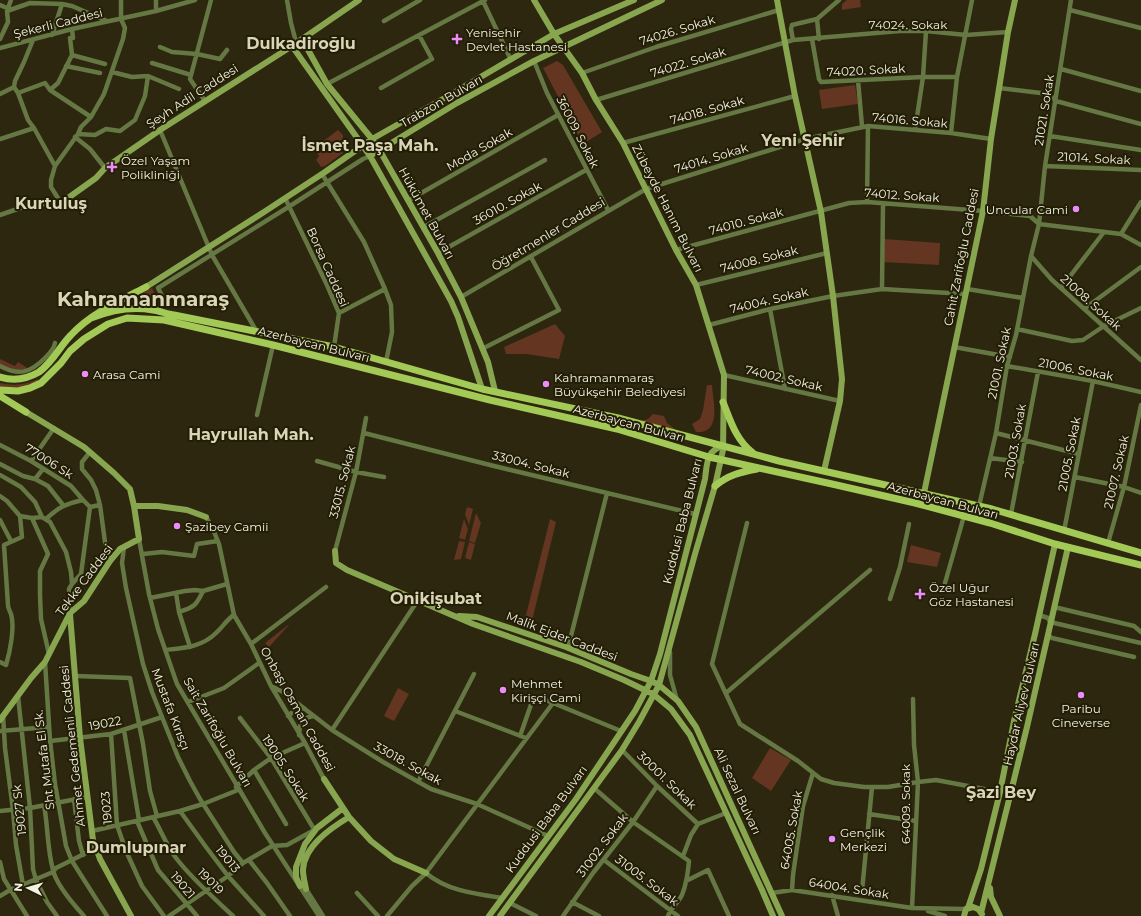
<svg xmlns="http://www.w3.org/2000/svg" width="1141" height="916" font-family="Montserrat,sans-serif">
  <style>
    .green { fill: #643521 }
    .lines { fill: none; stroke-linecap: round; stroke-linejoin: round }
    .street { stroke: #657743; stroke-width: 4.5 }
    .secondary { stroke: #88a54f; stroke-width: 6 }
    .primary { stroke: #a3c956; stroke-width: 7 }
    .poi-dot { fill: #ec8cfa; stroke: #221d05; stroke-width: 1.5 }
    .labels { text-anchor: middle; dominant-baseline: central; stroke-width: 4; stroke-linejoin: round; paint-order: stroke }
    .street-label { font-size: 12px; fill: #f3f1e2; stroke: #221d05 }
    .poi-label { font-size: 12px; fill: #f3f1e2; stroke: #221d05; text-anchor: start }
    .district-label { font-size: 16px; font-weight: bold; fill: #dbd5b8; stroke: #221d05 }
    .town-label { font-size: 20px; font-weight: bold; fill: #dbd5b8; stroke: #221d05 }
  </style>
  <rect width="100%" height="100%" fill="#2c270e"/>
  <path class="green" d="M847 0H860L861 7 842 10V4Z
    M557 61 563 65 602 132 583 144 543 68Z
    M855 85 858 104 822 109 819 90Z
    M338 130 343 135V139L337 143 343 153 325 166 321 167 316 160 319 156 314 148Z
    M884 239 940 243 939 265 883 262Z
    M152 288 158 301 141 298 137 302H126Z
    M555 324 565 336 559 359 526 354H506L504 347Z
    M0 359 15 366 18 362 29 369 12 370 0 365Z
    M38 379 39 383 14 389 0 387V383C14 386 25 385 38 379Z
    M707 385H712C713 402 722 434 696 432L692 424 700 419 703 410Z
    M653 414 664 416 667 423 676 430 638 422 648 419Z
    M467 507 473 509 469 525 465 514Z
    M476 513 481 523 475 543 469 541Z
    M464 519 468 529 465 540 459 538Z
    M550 519 556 522 532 621 525 619Z
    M459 541 465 542 461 559 454 560Z
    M469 542 475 544 471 560 465 558Z
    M911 545 941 553 937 567 907 562Z
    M288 625H289L269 647 265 643Z
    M398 688 409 694 394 721 384 716Z
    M770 748 791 760 771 791 752 778Z"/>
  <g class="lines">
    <path class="street" d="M287 0 291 23 296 42
      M483 1 511 60
      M0 5 7 8
      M1070 10 1141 28
      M7 11 11 0
      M156 11V0
      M817 19 819 39
      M384 21 420 0
      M52 35 62 4
      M0 39 8 22 7 11 30 3 62 4 72 6 107 21
      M812 39 819 79 821 82 923 77H957
      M33 40 24 62 15 81 14 87 18 93 28 120 34 128 55 166
      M793 40 791 29 792 25 817 19 839 0
      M160 47 172 52 197 54 220 59 227 50
      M0 48 72 29 156 11 195 0
      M72 55 105 64
      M534 61 547 93 608 210
      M152 63 191 75
      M66 66 100 73
      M1061 69 1141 91
      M112 72 132 77 148 76 179 89
      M582 73 656 47 779 10
      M858 80 862 126
      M327 84 485 0
      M381 88 432 59 419 35
      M999 88 1049 94 1056 101 1141 124
      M50 90 58 83 72 55 70 38H73L72 29
      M18 93 45 83 50 90 91 117
      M0 94 14 87
      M596 100 793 40 900 31H926L966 35 1008 32
      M205 101 190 79 211 0
      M160 130 212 255 257 332
      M915 130 923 77 926 31
      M951 133 957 77 972 0
      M78 134 95 135 106 129 120 131 135 120 145 96 148 76
      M1050 136 1141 150
      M75 137 90 149 105 168
      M0 139 34 128
      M623 143 795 96
      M1045 166 1141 170
      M322 174 364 242 385 289 391 305 392 332 386 362
      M285 198 327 285 339 313 334 347
      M409 200 558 115
      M867 202 868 126
      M61 203 51 187V180L55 166 78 134 81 127 91 117 104 94 123 39 125 28 121 19V0
      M0 215 29 205 61 203
      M424 227 545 160
      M1121 234 1141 202
      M676 250 849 203 867 202 983 211 1030 216 1039 224 1121 234 1141 245
      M438 253 586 170
      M1031 256 1052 280 1141 360
      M696 285 827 253
      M1061 288 1104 232
      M882 289 883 204
      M967 289 1023 298
      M461 297 646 189 805 139 868 126 951 133 991 139
      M167 305 158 288 290 206 363 159 370 156
      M770 309 785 389
      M1084 309 1141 267
      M339 313 385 289
      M709 325 770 309 833 296 882 289 965 294
      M1017 329 1072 341 1083 340 1104 326 1141 308
      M954 347 1010 357
      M482 349 559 310 531 257
      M0 366C19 376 30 373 45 358 49 354 54 349 55 343
      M1007 366 1093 381 1141 392
      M724 375 840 401
      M257 415 273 345
      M364 433 494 466 695 514
      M996 433 1079 454
      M0 445 31 461 71 486 83 500
      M90 452 82 462V469L91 480 96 490 100 505 105 542 110 561
      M990 458 1022 462
      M31 461 54 428
      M317 461 356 472 384 477
      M0 464 23 476 35 479 48 486 63 505
      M0 475 21 487 35 502 42 517 50 522 66 552 71 572 72 584 69 589 70 613
      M1075 477 1124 487 1141 493
      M35 479 43 469
      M0 496 7 501 20 516 22 537 4 545 8 605C8 609 10 611 11 614 15 627 10 652 6 665L0 662
      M979 506 996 433 1007 366 1016 335 1031 256 1039 224 1045 166 1071 0
      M1011 514 1038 372
      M20 516 32 518 42 517
      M206 517 212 527 219 544 234 615 251 644 271 686 305 743 324 779
      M32 518 48 554 40 571V595L41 619 49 654
      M46 519C59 507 65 504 83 500L90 507 100 505
      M0 520 11 541
      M747 523 712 664 740 724 798 761 821 779 834 783 864 787H888L918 782 936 780 1000 792
      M1064 531 1093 381
      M139 539 149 594 158 629 177 684 265 833 319 916
      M1108 543 1124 487 1141 405
      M124 547 122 563 126 588 143 664 152 692 178 757 190 781 200 799 234 852 243 863
      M335 551 356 472 366 418
      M143 554 162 552 194 556 197 544 218 541
      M945 583 964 516
      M72 584 81 574 90 507
      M176 593 179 612 190 647
      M150 598 185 591 195 590 203 591 227 584
      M890 599 900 567 909 524
      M1054 607 1134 626 1141 632
      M179 612C194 607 196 606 203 591
      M1038 617 1042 616 1048 618 1050 622 1141 643
      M1048 635 1052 638 1134 657
      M251 644 326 587
      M568 648 607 493
      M165 650C184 648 202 647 216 633 223 627 226 620 234 615
      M670 652V675L677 700
      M45 662 50 740 55 784 66 846 72 861 107 916
      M76 676 130 678 143 744 150 791 157 816
      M271 686 283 692 332 730 383 762 431 789 477 804 548 836
      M726 693 870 570
      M18 696 30 808 33 869 36 880 47 902 57 916
      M188 702 224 688 259 663
      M455 711 526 738
      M3 715 5 748 13 810 16 845 23 885
      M288 716 295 710 304 708
      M240 718 271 758 314 829
      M124 730 139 820
      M332 730 418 600
      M0 731 49 727
      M111 734 117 825 126 851 142 886 164 916
      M299 735C300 722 301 718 314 716
      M520 736 533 699 538 697 553 703
      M50 741 111 734 162 717
      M622 750 657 786 698 824
      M254 770 286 824
      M418 782 474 674
      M236 787 254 770 271 758 305 743
      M594 788 633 822 689 861C688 873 686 885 682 895 678 903 671 908 668 916
      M74 799 79 841 83 855
      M44 805C48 826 47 848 53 870 56 884 74 905 84 916
      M0 811 30 808 87 797
      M180 811 206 847 228 876 264 916
      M869 814 916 821
      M153 817C161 830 166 845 176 858 192 879 214 898 233 916
      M137 821 158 870 197 916
      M92 831 180 811 203 804 238 790
      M272 846 287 845 316 829
      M683 856 691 835 698 824 726 813
      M249 860 267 883 290 916
      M604 860 678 916
      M0 862 4 879 27 916
      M426 873C447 891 476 894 503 898
      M686 881 708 870 729 916
      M306 889 323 916
      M792 890 793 875 803 806 813 773
      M862 891 872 787
      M357 893 378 916
      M772 893 792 890 912 908 966 909
      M832 895 838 916
      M0 896 10 890 53 872 56 868 96 848
      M572 902 599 916
      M510 903 536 916
      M912 908 918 782 914 745 913 699
      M928 911 945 916
      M169 916 228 876 243 863 272 846
      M387 916 412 886 426 873 553 703 621 731
      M563 916 593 873 633 822 657 786"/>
    <path class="secondary" d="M777 0 795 96 821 212 833 296 842 379 840 401 824 471
      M302 39 327 84 372 139 380 151 438 253 461 297 488 362 495 391
      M292 46 370 156 451 301 458 317 482 389
      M370 156 457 103 534 61 662 0
      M61 203 96 178 105 168 160 130 292 46 359 0
      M146 287 264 212 325 172 372 139 450 95 554 34 634 0
      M924 493 983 211 991 139 1008 32 1015 0
      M134 506H158L187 510 206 517
      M335 551 336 563 347 570 473 624 581 662 624 680 653 694 671 709 690 735 762 890 773 916
      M70 614 80 738 93 840 100 859 131 916
      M459 616 477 617 566 647 631 674 651 681 659 685 678 701 696 727 782 916
      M0 720 31 678 45 662 70 613 84 601 110 561 120 549 139 539 134 506 130 489 114 473 84 447 26 412
      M324 779 349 817 371 841 394 859 426 873
      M300 886 296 877V867L305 844 317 828 343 808
      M990 888 991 897 1000 916
      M306 889C305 883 303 877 303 870 304 846 331 828 349 817
      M968 908 981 869 1000 792 1014 721 1035 634 1055 544
      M981 913 1027 727 1068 547
      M489 916 576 799 635 711 651 681 660 654 705 479C707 465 706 450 723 446
      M500 916 622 750 639 722 659 685 695 554 715 486 723 450 724 375 696 285 676 250 623 143 596 100 582 73 554 34 534 0
      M964 916 966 909 973 907 978 909 982 914"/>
    <path class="primary" d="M91 318C111 310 132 306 153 310 160 311 167 314 174 315L334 347 482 389 618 418 779 461 992 509 1141 553
      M0 377C13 381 27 379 39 372 52 363 60 346 71 335 90 314 121 300 146 287
      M0 390 18 391 30 388 41 383 61 363 70 351 84 339 108 324 127 318 164 320 273 345 490 400 617 429 709 457 832 484 915 503 990 523 1055 544 1141 565
      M0 396 26 412
      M723 402C731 422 736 440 753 453
      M715 486C728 475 741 472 757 469"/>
  </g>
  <g class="poi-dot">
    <path d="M455 33h4v4h4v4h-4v4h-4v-4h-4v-4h4z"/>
    <path d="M110 161h4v4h4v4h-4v4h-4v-4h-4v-4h4z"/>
    <circle cx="1076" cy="209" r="4"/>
    <circle cx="85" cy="374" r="4"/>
    <circle cx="546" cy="384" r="4"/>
    <circle cx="177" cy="526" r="4"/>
    <path d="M918 588h4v4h4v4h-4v4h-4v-4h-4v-4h4z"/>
    <circle cx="503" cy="690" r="4"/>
    <circle cx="1081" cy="695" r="4"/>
    <circle cx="832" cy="839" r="4"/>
  </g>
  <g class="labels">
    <g class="street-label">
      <text transform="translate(58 23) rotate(-14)">Şekerli Caddesi</text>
      <text x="908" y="24">74024. Sokak</text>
      <text transform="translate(677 30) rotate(-17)">74026. Sokak</text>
      <text transform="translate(688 62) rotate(-17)">74022. Sokak</text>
      <text transform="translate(866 70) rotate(-3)">74020. Sokak</text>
      <text transform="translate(192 96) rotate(-33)">Şeyh Adil Caddesi</text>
      <text transform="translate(441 101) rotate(-30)">Trabzon Bulvarı</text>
      <text transform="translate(707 110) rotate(-16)">74018. Sokak</text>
      <text transform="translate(1044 110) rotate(-81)">21021. Sokak</text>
      <text transform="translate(910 120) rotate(5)">74016. Sokak</text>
      <text transform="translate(578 132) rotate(63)">36009. Sokak</text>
      <text transform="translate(479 149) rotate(-30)">Moda Sokak</text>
      <text transform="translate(711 158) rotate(-17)">74014. Sokak</text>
      <text transform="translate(1094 158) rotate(3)">21014. Sokak</text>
      <text transform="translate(902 195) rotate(4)">74012. Sokak</text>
      <text transform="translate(507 203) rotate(-29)">36010. Sokak</text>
      <text transform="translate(668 208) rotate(63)">Zübeyde Hanım Bulvarı</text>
      <text transform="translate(427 213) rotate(61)">Hükümet Bulvarı</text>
      <text transform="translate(746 221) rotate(-15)">74010. Sokak</text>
      <text transform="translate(548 234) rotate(-31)">Öğretmenler Caddesi</text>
      <text transform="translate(961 257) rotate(-79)">Cahit Zarifoğlu Caddesi</text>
      <text transform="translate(759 259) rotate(-14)">74008. Sokak</text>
      <text transform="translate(328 267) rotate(66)">Borsa Caddesi</text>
      <text transform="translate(769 300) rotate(-13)">74004. Sokak</text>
      <text transform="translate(1091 302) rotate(42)">21008. Sokak</text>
      <text transform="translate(314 344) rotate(14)">Azerbaycan Bulvarı</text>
      <text transform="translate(999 363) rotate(-78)">21001. Sokak</text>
      <text transform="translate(1076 369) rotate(11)">21006. Sokak</text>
      <text transform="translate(784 378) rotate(13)">74002. Sokak</text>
      <text transform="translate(629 423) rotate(15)">Azerbaycan Bulvarı</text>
      <text transform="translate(1015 441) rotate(-80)">21003. Sokak</text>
      <text transform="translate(1069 454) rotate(-79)">21005. Sokak</text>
      <text transform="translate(49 461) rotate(32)">77006 Sk</text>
      <text transform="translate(531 464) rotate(14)">33004. Sokak</text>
      <text transform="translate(1116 472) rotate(-77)">21007. Sokak</text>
      <text transform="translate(342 482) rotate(-76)">33015. Sokak</text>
      <text transform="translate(943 500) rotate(15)">Azerbaycan Bulvarı</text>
      <text transform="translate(682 521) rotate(-76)">Kuddusi Baba Bulvarı</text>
      <text transform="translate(84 580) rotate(-53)">Tekke Caddesi</text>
      <text transform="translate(562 636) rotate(21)">Malik Ejder Caddesi</text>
      <text transform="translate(1021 704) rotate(-77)">Haydar Aliyev Bulvarı</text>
      <text transform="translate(171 709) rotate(69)">Mustafa Kırısçı</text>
      <text transform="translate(298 709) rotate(61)">Onbaşı Osman Caddesi</text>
      <text transform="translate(105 723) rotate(-11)">19022</text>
      <text transform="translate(218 732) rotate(60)">Sait Zarifoğlu Bulvarı</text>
      <text transform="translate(72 746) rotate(-96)">Ahmet Gedemenli Caddesi</text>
      <text transform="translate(44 760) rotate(-97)">Sht Mutafa El Sk.</text>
      <text transform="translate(408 763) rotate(29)">33018. Sokak</text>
      <text transform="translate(286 768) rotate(57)">19005. Sokak</text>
      <text transform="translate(667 780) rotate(44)">30001. Sokak</text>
      <text transform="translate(738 791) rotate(65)">Ali Sezal Bulvarı</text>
      <text transform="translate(905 804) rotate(-90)">64009. Sokak</text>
      <text transform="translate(106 808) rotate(-95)">19023</text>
      <text transform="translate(19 810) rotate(-96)">19027 Sk</text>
      <text transform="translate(546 819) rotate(-54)">Kuddusi Baba Bulvarı</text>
      <text transform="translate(791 830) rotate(-80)">64005. Sokak</text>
      <text transform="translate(602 845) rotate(-53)">31002. Sokak</text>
      <text transform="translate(228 859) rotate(51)">19013</text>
      <text transform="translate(647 880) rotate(37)">31005. Sokak</text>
      <text transform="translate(211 881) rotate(45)">19019</text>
      <text transform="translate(183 885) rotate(50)">19021</text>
      <text transform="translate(849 888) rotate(9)">64004. Sokak</text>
    </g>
    <g class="poi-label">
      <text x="466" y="32">Yenisehir<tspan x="466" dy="14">Devlet Hastanesi</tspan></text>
      <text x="121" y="160">Özel Yaşam<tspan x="121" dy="14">Polikliniği</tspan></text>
      <text x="1068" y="209" text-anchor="end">Uncular Cami</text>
      <text x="93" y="374">Arasa Cami</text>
      <text x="554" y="377">Kahramanmaraş<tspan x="554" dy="14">Büyükşehir Belediyesi</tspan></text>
      <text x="185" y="526">Şazibey Camii</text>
      <text x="929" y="587">Özel Uğur<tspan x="929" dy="14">Göz Hastanesi</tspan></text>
      <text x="511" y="683">Mehmet<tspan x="511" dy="14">Kirişçi Cami</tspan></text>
      <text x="1081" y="708" text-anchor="middle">Paribu<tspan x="1081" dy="14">Cineverse</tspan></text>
      <text x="840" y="832">Gençlik<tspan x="840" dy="14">Merkezi</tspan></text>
    </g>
    <g class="district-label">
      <text x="301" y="43">Dulkadiroğlu</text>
      <text x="803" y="140">Yeni Şehir</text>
      <text x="370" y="145">İsmet Paşa Mah.</text>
      <text x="51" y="203">Kurtuluş</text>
      <text x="251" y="434">Hayrullah Mah.</text>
      <text x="436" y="598">Onikişubat</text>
      <text x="1001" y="792">Şazi Bey</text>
      <text x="136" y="847">Dumlupınar</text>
    </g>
    <g class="town-label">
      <text x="143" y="299">Kahramanmaraş</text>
    </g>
  </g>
  <g transform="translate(28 888) rotate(275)" stroke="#221d05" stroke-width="3" paint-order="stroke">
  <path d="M0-3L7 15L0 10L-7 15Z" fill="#f3f1e2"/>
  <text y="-6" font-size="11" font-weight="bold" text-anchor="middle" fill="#f3f1e2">N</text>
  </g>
</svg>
